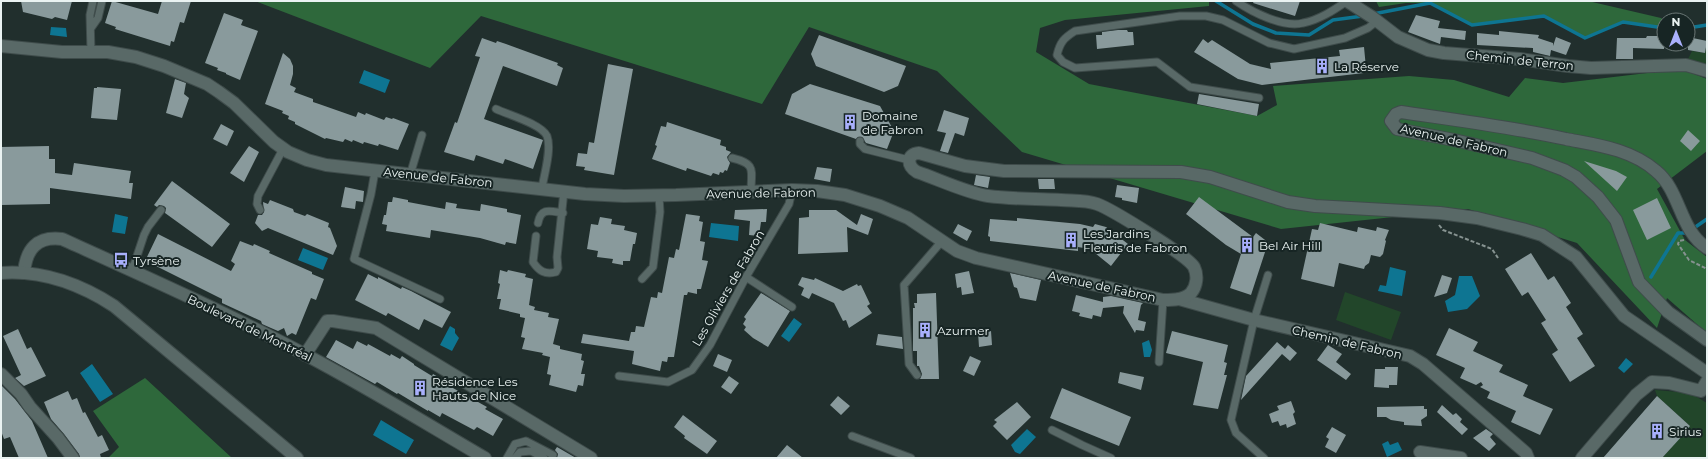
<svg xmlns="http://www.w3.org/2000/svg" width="1708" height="459" font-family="Montserrat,sans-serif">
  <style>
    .green { fill: #22462a }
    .forest { fill: #2e683b }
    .water { fill: #0e7592 }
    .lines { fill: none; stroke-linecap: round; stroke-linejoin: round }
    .stream { stroke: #0e7592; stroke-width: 3.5 }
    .building { fill: #899a9c }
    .service-casing { stroke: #3f4c4b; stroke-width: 9 }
    .minor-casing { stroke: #3f4c4b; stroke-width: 14 }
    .tertiary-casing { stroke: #3f4c4b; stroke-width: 14 }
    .path { stroke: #869290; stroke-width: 2; stroke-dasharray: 4 2; stroke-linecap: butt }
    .service { stroke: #596967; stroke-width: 7 }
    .minor { stroke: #596967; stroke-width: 12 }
    .tertiary { stroke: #596967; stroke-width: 12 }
    .labels { text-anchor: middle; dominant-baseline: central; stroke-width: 4; stroke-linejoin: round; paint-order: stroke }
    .street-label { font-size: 12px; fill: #eaf3f2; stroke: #172524 }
    .poi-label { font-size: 12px; fill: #eaf3f2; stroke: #172524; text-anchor: start }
  </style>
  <rect width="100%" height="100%" fill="#212f2d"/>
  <path class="green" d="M1706 47 1707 65 1688 59 1692 51 1705 53Z
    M1345 292 1401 312 1391 340 1336 320Z
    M1655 390 1690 393 1707 403V458H1662L1690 426 1657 396Z"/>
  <path class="forest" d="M255 1H1209V6L1065 20 1040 28 1036 52 1089 84 1257 116 1277 105 1273 86 1409 76 1454 80 1509 97 1525 78 1563 83 1681 69 1707 79V151L1657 189 1685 240 1707 257V333L1667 298 1657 328 1577 243 1468 209 1281 229 1022 152 937 71 809 27 762 104 481 16 430 68Z
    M1376 1H1588L1661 18 1664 20V28L1623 22 1585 38 1544 16 1472 25 1430 3H1406L1379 7Z
    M145 378 232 458H108L119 447 93 411Z"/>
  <path class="water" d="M51 27 66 28 67 37 50 35Z
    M364 70 390 80 385 93 359 83Z
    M115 214 128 217 125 234 112 232Z
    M711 223 739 226 738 241 709 237Z
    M303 248 328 258 323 270 298 260Z
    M1390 267 1406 271 1402 296 1378 291 1380 285 1386 286Z
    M1459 276H1472L1480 296 1467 309 1448 312 1445 301 1455 295Z
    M794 318 802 324 789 342 781 336Z
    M450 326 455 329V333L459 338 452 351 440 345Z
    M1149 340 1152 350 1150 357H1144L1142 343Z
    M1626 358 1633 364 1624 373 1618 368Z
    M92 364 113 394 100 402 80 373Z
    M381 420 414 440 406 454 373 435Z
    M1027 429 1036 437 1020 454 1015 452 1011 445Z
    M1388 441 1390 445 1398 442 1402 450 1387 457 1382 444Z"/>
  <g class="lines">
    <path class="stream" d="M1216 1 1253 24 1276 33 1309 35 1333 20 1363 16
      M1373 14 1430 3 1472 25 1544 16 1585 38 1623 22 1664 28
      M1688 28 1707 25
      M1694 228 1707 219
      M1651 277 1678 233H1685"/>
  </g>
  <path class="building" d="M21 1H72L67 20 55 17 52 19 23 12Z
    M112 1 158 14 162 1H191L184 23 180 22 174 42 171 41 170 46 115 29 116 27 105 23Z
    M1254 1H1300L1295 16 1253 3Z
    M224 13 243 20 241 25 258 31 240 80 226 74V73L217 70 218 68 205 63Z
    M1416 15 1440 21 1438 28 1466 31 1465 40 1441 37 1440 44 1408 32Z
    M1118 30H1127L1128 32H1133L1134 45 1097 49 1096 35H1102V32Z
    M1499 31 1539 35 1538 38 1553 43V46L1556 37 1571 43 1566 55 1551 50 1550 56 1533 52V48L1477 45V33L1499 35Z
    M819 35 906 66 898 86 884 92 816 66 811 54Z
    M1647 36H1664V49L1633 48V59H1616L1617 38H1646Z
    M1688 37 1707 41 1705 53 1688 50Z
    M482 38 496 43 497 41 506 44 558 63 557 65 563 68 557 86 503 66 484 119 543 140 533 169 505 159 503 164 476 155 474 161 444 152 455 122 457 123 480 57 475 56Z
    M1203 39 1208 43 1212 40 1250 64 1271 69 1270 63 1340 56 1339 50 1364 47 1366 68H1364V73L1262 85 1238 79 1194 52Z
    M283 53 290 59 293 66V74L290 85 296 88 294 92 313 99V102L319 104 356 117 358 112 365 115 366 113 384 120 386 117 392 119 393 118 409 124 398 150 379 144 378 146 364 142 363 144 353 140 352 142 345 139 343 142 326 138 325 139 295 124V122L288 119 289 116 282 113 283 111 265 104Z
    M608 64 633 69 614 175 584 170 585 167 576 166 578 153 587 154 589 142 594 143Z
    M175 79 186 83 184 94 189 98 182 118 166 113Z
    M810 84 880 106 894 131 887 149 866 143 862 137H858L856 139 785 114 792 94Z
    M97 87 121 89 117 120 91 118 94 88H97Z
    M1199 94 1259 104 1257 116 1197 104Z
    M944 110 969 118 964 136 955 133 948 153 940 151 946 133 937 131Z
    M667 122 721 140 720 145 726 147V150L731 152 727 157 730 163 727 171 725 170 723 173 720 172 719 175 713 173 711 176 687 168 686 171 652 159 657 146 655 145 661 126 666 127Z
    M221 124 234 131 227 146 213 139Z
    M1688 130 1700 141 1691 151 1680 141Z
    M49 146V159H55V173L72 175 74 163 131 171 129 183H133L131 199 50 188V204L1 205V147Z
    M249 146 259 152 244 182 230 173Z
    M1584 161 1616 171 1627 177 1617 191Z
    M817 167 832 169 830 182 814 179Z
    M976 175 990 177 988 188 974 185Z
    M1038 179H1054L1055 189H1039Z
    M172 181 230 224 212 247 165 213 166 208 164 206 159 205 157 207 154 205Z
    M1117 185 1139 188 1137 203 1122 200V198L1115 197Z
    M345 187 364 191 363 202 356 201 355 209 341 207Z
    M393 197 408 200V202L445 209 446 202 457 204 456 208 480 211 481 204 507 209V212L521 215 516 244 506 242 505 245 480 238 431 230 430 238 386 231 387 225 382 224 384 215H386L388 202H392Z
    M1199 197 1253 237 1256 233 1269 243 1267 246 1251 295 1230 288 1241 254 1226 245 1186 214Z
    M1657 198 1671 228 1647 240 1633 210Z
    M270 200 293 209 294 212 305 216 307 214 329 223 328 227 330 228 337 246 333 255 268 228 262 231 255 223 258 215H262L264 212 263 202 268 204Z
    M767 209 766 222H761L759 236 749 235 750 221 734 219 735 210Z
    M809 210H836L857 225 861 214 873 219 868 235 847 227 848 252 798 254 799 218 809 217Z
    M686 214 700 216 699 221 703 222 700 241 705 242 702 260 708 261 701 289H697V294L688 292 687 295H684L674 357H668L667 362 662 361 660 371 632 364 634 351 581 343 583 334 629 341 631 332H635L636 326 644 327 651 297 657 298 658 292 662 293 669 257 674 258 676 249 679 250Z
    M600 217 612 219 611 224 625 226 624 230 637 233 635 244H633L630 261H623V265L612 263 613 259 597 257 598 251 587 249 591 224 598 225Z
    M1017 218 1080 224 1093 227 1095 224 1106 227 1128 244 1111 266 1090 249 1078 247V251L990 241V237L988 236 990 219 1017 221Z
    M1320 223 1357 232 1358 227 1376 231 1377 227 1389 230 1385 240 1386 241 1383 254 1380 257 1371 255 1369 263 1365 266 1364 269 1339 263 1334 287 1301 279 1312 229 1318 230Z
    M958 224 972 231 967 241 953 233Z
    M158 234 231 271 235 264 231 261 240 241 253 246 254 244 270 251 269 253 312 272V274L324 279 316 300 311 298 296 335 292 333 287 336 284 328 278 331 271 328 262 324 261 321 222 303V299L154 265 156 262 147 257Z
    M1531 253 1548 280 1554 276 1571 303 1566 307 1583 334 1577 338 1595 366 1570 382 1552 354 1558 350 1541 323 1546 320 1528 292 1522 296 1505 269Z
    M500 270 507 272 508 270 526 274 525 277 533 279 529 305 535 307 534 310 549 313 548 317 559 319 553 344 560 346V349L582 354 581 360 584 361 581 374H585L583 386 578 385 576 392 549 385 551 375 547 374 550 357 542 355 543 353 522 349 525 338 521 337 525 318 520 317V314L499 309 501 299H497L500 284 498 283Z
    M969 271 974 293 962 295 961 287 957 288 955 274Z
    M1010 273 1041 280 1036 301 1020 298 1017 288 1014 287Z
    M368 274 378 279V277L401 289 402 287 411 291 451 312 442 328 424 319 419 330 388 313 386 316 355 300Z
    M1442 275 1452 278 1447 293 1434 297Z
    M802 277 814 280 815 278 843 291 857 284 858 286 861 285 870 304 867 306 872 313 849 328 846 320 843 321 834 303 812 293 809 299 801 295 804 288 798 285Z
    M761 293 790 311 768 347 753 338 744 330 746 327 743 324 746 319 744 317Z
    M936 293 939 379H920L922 374 919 366H917V351H913V308H915L914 303H917V294Z
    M1076 295 1103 302V297L1111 296 1143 303 1141 305 1138 320 1146 322 1144 331 1136 330 1135 333 1123 313 1124 306 1103 308 1101 317 1093 315 1092 319 1079 316 1080 313 1072 311Z
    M1449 328 1478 342 1473 351 1503 365 1499 372 1528 385 1523 396 1553 409 1540 435 1511 422 1516 411 1487 398 1490 392 1480 387 1483 385 1481 382 1476 385 1460 378 1465 368 1436 355Z
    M18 329 27 349 31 347 46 376 24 386 15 378 21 375 3 336Z
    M991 331 992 345 979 347 978 332Z
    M1172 331 1228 345 1224 362 1227 363 1224 375H1227L1218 409 1193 405 1203 362 1166 353Z
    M878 334 902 337 903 349 876 345Z
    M336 340 353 349 357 341 367 346 368 344 390 356 391 354 400 359 402 356 414 364V365L432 376 433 374 445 381 444 383 487 407 485 409 503 419 493 436 477 427 474 430 442 413 440 417 428 410V411L398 393 397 394 377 382 375 384 326 357Z
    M1277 342 1285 349 1288 345 1297 353 1290 361 1282 354 1241 400 1246 376Z
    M1328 345 1342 354 1336 362 1351 374 1346 380 1317 360Z
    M718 354 732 360 727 372 713 366Z
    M970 356 981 361 974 376 963 371Z
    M1385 367H1398L1397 385H1389V388L1374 387 1375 369H1385Z
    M1120 372 1144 377 1141 390 1118 383Z
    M729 376 739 383 731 394 721 387Z
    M1 385 15 399 32 421 48 458H19L10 437 4 439 1 431Z
    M1062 388 1131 417 1119 446 1050 418Z
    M68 391 72 400 77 398 83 413 85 412 98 437 102 435 109 450 100 454 101 458H80L79 454 64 434 51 419 44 402Z
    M838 396 850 406 841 415 830 405Z
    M1657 396 1690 426 1683 435 1662 458H1603Z
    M1291 401 1295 412 1293 414 1296 424 1287 428 1286 424 1280 426 1278 421 1272 423 1269 414 1279 410 1277 406Z
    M1017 402 1031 417 1007 440 993 426 997 422 994 420Z
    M1442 405 1453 415 1456 413 1462 419 1460 422 1468 429 1462 435 1437 412Z
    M1424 406V409H1427V416L1421 420 1422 426 1404 425V422L1391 420 1386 417H1377V407Z
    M683 415 717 441 707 454 684 438 685 436 674 427Z
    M1332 427 1346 435 1336 453 1325 447 1329 439 1326 437Z
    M1486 429 1493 434 1490 437 1496 444 1489 451 1473 438Z
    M787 445 803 458H776Z
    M557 447 576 458H557L558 454 555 450Z"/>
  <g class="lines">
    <g class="service-casing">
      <path id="service" d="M1236 1C1252 12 1283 28 1303 23 1319 20 1334 10 1347 1
        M91 28 98 18 102 1
        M91 52 90 15 93 1
        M1259 98 1190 87 1157 62 1075 68 1063 62 1057 55C1060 42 1064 38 1075 31L1180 16H1206L1223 20 1269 43 1294 49 1345 38 1368 28 1377 21
        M496 109C509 115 541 124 547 136 552 149 544 175 542 188
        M860 141V144L865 149 909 160
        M732 158C757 164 751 170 751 192
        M375 171 371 194 354 259 440 299
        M410 175 422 135
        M260 210 257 204 258 196 283 149
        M538 223C541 207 550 211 563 213
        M536 236 533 262C539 271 545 275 556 272L558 268 557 257 564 191
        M132 271 144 235 148 227 161 210
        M746 277 792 307
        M642 279 653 267 660 212 659 196
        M1159 362 1163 300
        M917 375 909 364 904 285 942 241
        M619 376 668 382 692 370 710 345 746 277 789 204 792 190
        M1052 430 1082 445 1111 458
        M852 436 911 458
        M507 458 515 444 526 441 553 455
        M515 458 520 452 531 451 544 458
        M1264 458 1236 433 1231 420 1254 320 1268 275"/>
    </g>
    <g class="minor-casing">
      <path id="minor" d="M24 273C26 249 37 236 62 239 144 276 227 313 306 355 367 387 425 423 485 458
        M1179 299 1254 320 1410 356 1423 364 1526 453 1528 458
        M305 355 327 321H333L376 328 591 458
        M1 374 21 394 30 407 58 438 73 458
        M1420 452 1461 458
        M1582 458 1636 395 1652 382 1669 383 1701 391 1707 381"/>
    </g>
    <g class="tertiary-casing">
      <path id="tertiary" d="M1347 1 1372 17 1398 37 1428 50 1444 53 1520 59 1568 66 1591 68 1686 65 1707 71
        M1 46 62 52H108L136 57 164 66 207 84 219 92 234 103 274 142 288 152 307 160 326 165 585 194 624 196 676 195 792 190 817 191 845 195 880 206 908 218 957 251 976 258 1163 300C1173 300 1184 300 1191 293 1197 286 1198 275 1194 267 1188 256 1111 209 1097 204 1086 200 1073 201 1061 200 1037 199 1012 199 988 196 967 193 938 179 917 172 907 166 906 154 919 153L965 166 1004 171 1181 172 1210 177 1288 202 1315 206 1440 213 1477 218 1522 229 1542 235 1576 257 1624 316 1707 373
        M1707 248C1679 230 1681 191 1656 171 1631 149 1597 145 1566 139 1511 127 1456 120 1401 112L1396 114 1391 121 1397 129 1454 140 1532 158 1564 170 1576 177 1598 197 1616 220 1639 282 1668 312 1707 340
        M1 273C42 270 80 284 114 306L297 458"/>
    </g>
    <path class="path" d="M1439 225 1443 230 1492 249 1498 258
      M1684 240 1679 241 1678 244 1689 260 1707 269"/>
    <use href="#service" class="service"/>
    <use href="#minor" class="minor"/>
    <use href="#tertiary" class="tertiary"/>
  </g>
  <defs>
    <g id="building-bare" transform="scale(1.2)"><path d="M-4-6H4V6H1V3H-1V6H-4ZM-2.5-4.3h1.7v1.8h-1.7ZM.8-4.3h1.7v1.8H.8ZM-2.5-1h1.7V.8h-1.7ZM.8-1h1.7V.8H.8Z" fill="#a9b0fc" stroke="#172524" stroke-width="2.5" paint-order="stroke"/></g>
    <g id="bus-bare" transform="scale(1.2)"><path d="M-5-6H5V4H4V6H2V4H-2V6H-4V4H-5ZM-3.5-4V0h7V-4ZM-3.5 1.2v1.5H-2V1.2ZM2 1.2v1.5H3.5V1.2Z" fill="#a9b0fc" stroke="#172524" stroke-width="2.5" paint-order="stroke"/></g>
  </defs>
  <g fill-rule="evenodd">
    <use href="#building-bare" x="1322" y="66"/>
    <use href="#building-bare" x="850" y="122"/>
    <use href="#building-bare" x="1071" y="240"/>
    <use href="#building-bare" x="1247" y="245"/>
    <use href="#bus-bare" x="121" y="260"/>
    <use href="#building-bare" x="925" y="330"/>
    <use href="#building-bare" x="420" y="388"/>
    <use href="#building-bare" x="1657" y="431"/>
  </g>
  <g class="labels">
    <g class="street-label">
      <text transform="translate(1520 60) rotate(6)">Chemin de Terron</text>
      <text transform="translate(1454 140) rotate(13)">Avenue de Fabron</text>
      <text transform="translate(438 177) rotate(6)">Avenue de Fabron</text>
      <text transform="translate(761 193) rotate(-1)">Avenue de Fabron</text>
      <text transform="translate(1102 286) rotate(12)">Avenue de Fabron</text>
      <text transform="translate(728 288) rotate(-60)">Les Oliviers de Fabron</text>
      <text transform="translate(250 328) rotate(26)">Boulevard de Montréal</text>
      <text transform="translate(1347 342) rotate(13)">Chemin de Fabron</text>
    </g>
    <g class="poi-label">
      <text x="1334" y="66">La Réserve</text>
      <text x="862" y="115">Domaine<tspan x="862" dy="14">de Fabron</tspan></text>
      <text x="1083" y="233">Les Jardins<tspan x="1083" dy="14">Fleuris de Fabron</tspan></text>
      <text x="1259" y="245">Bel Air Hill</text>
      <text x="133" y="260">Tyrsène</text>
      <text x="937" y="330">Azurmer</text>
      <text x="432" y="381">Résidence Les<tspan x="432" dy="14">Hauts de Nice</tspan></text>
      <text x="1669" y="431">Sirius</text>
    </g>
  </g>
  <rect width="1708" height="459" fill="none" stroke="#eaf3f2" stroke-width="4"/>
  <g transform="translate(1676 32)"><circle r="19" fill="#172524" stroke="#6b7776"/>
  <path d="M0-3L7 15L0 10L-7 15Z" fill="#a9b0fc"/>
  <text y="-6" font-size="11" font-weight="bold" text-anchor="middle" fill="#eaf3f2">N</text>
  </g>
</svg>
